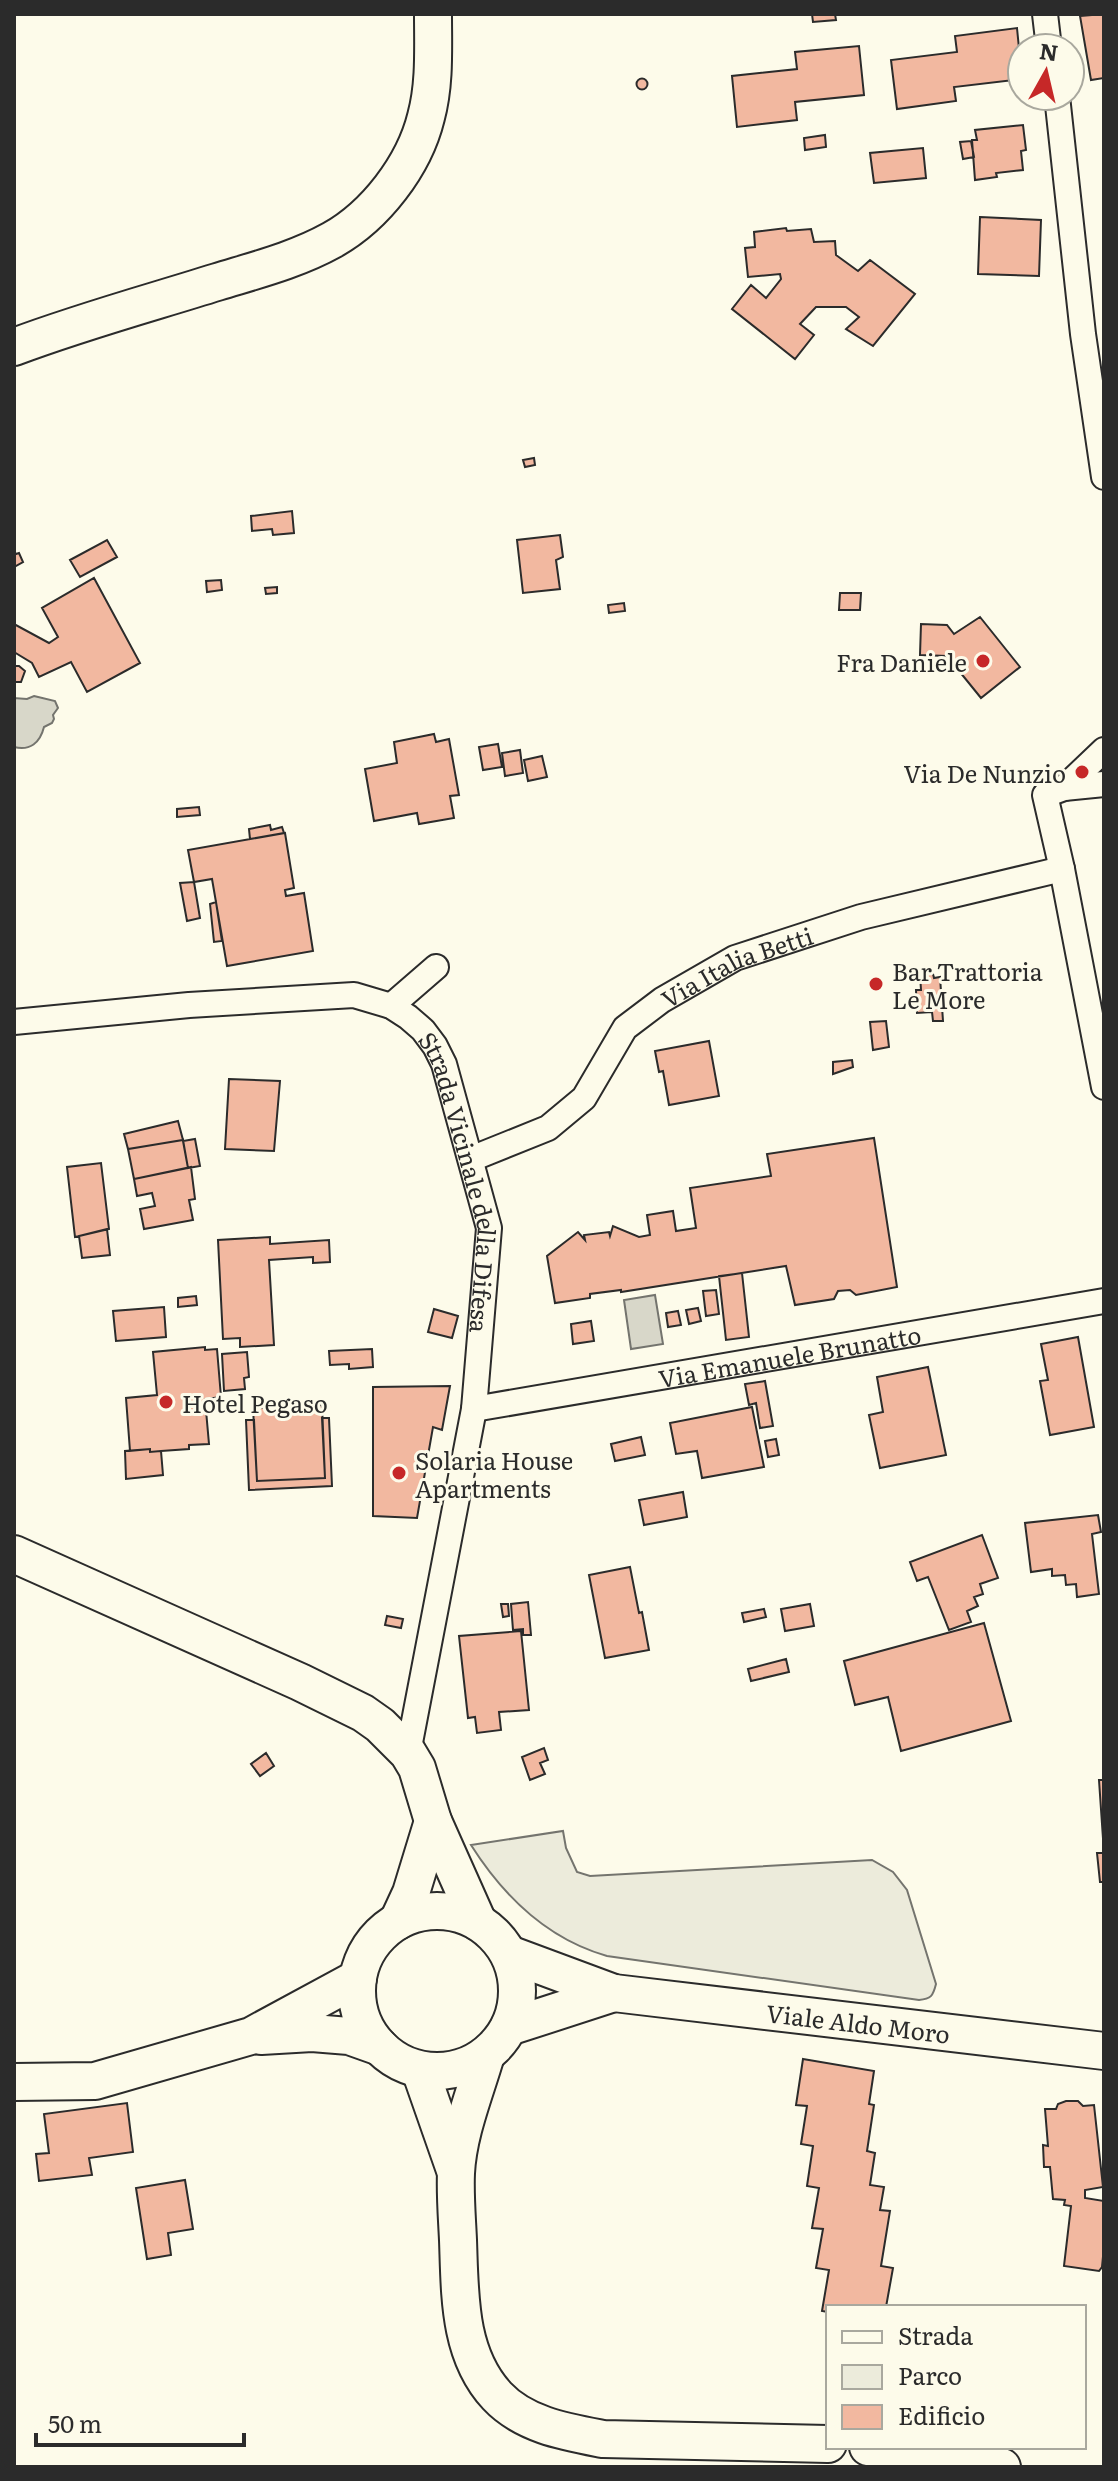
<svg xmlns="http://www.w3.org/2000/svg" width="1118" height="2481" font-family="Literata,serif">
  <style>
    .green { fill: #ecebdb; stroke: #74746e; stroke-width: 2 }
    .water { fill: #d8d7c9; stroke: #74746e; stroke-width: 2 }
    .building { fill: #f2b8a0; stroke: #2b2b2b; stroke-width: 2 }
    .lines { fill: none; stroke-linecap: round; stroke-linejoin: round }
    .street-casing { stroke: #2b2b2b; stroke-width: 28 }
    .secondary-casing { stroke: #2b2b2b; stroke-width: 40 }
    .street { stroke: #fdfbea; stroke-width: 24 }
    .secondary { stroke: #fdfbea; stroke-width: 36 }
    .poi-dot { fill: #c62828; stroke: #fdfbea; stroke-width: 3 }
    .labels { text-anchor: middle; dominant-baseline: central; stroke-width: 6; stroke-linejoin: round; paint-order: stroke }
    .poi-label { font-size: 24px; fill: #2b2b2b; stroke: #fdfbea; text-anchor: start }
    .street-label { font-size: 24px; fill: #2b2b2b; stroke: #fdfbea }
  </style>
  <rect width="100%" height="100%" fill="#fdfbea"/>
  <path class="green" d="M563 1831 566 1848 577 1872 590 1876 872 1860 893 1872 907 1890 936 1984C933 1996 931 1999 919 2000L607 1956C547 1939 504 1897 471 1845Z"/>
  <path class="water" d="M34 696 55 701 58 708 53 715 54 719 52 723 44 727C40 743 30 751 14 747V698L27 699Z
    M655 1295 663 1344 631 1349 624 1300Z"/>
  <path class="building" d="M812 14H835L836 20 813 22Z
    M1104 14V78L1091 80 1080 16Z
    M1017 28 1022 79 954 87 956 101 897 109 891 60 957 52 955 36Z
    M859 46 864 95 795 102 797 120 737 127 732 76 797 69 795 52Z
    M636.5 84a5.5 5.5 0 1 1 11 0a5.5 5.5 0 1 1-11 0Z
    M1023 125 1026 150 1021 151 1023 170 996 173 997 177 975 180 972 140H977L975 130Z
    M825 135 826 147 805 150 804 138Z
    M971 141 974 157 963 159 960 142Z
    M923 148 926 178 874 183 870 153Z
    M980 217 1041 220 1039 276 978 274Z
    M786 228 787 231 811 229 814 242 835 241 836 255 858 271 870 260 915 294 873 346 846 329 859 317 846 307H816L800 324 814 335 795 359 732 309 751 285 766 298 781 279 780 274 748 277 745 248 755 247 754 232Z
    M534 458 535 465 525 467 523 460Z
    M292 511 294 533 273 535 272 529 252 531 251 516Z
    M560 535 563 557 556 560 560 589 523 593 517 540Z
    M107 540 117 557 80 577 70 560Z
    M14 551 16 554 19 553 23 562 14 567Z
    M94 578 140 663 87 692 71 662 39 677 32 663 14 652V624L49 643 58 637 42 608Z
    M221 580 222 590 207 592 206 581Z
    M277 587V593L266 594 265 588Z
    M840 593H861L860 610H839Z
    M624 603 625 611 609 613 608 605Z
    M980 617 1020 667 981 698 947 656 920 655 921 624 947 625 954 634Z
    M14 666H19L25 671 21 682H14Z
    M434 734 436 742 449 739 459 795 450 796 454 818 419 824 417 813 374 821 365 769 397 763 394 742Z
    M498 744 502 767 483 770 479 747Z
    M520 750 523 773 505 776 502 753Z
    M542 756 547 777 528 781 524 760Z
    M199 807 200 815 177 817V809Z
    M270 825 271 830 282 827 284 833 250 839 249 829Z
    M285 833 294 888 285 890 286 896 304 893 313 951 227 966 212 879 194 882 188 850Z
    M194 882 200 918 187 921 180 883Z
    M216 902 222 941 214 942 210 904Z
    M920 974H933L934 978 940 977 943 1021H933L932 1012 917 1013 916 990H921Z
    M886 1021 889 1047 873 1050 870 1022Z
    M709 1041 719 1096 669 1105 663 1071 659 1072 655 1051Z
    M852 1060 853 1067 833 1074V1062Z
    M229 1079 280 1081 274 1151 225 1149Z
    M178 1121 183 1140 128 1149 124 1134Z
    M874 1138 897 1287 856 1295 850 1290 838 1291 834 1299 795 1305 786 1266 621 1292V1290L590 1294V1298L555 1303 547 1256 578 1232 585 1240 584 1235 609 1232 610 1236 613 1226 639 1237 650 1235 647 1215 673 1211 676 1231 696 1228 690 1188 771 1176 767 1154Z
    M195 1139 200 1166 188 1168 183 1141Z
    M183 1140 188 1168 134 1179 128 1149Z
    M101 1163 109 1229 75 1237 67 1167Z
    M191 1167 195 1199 189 1200 193 1220 144 1229 140 1209 155 1206 152 1193 137 1196 134 1179Z
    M107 1229 110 1255 82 1258 79 1236Z
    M270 1237V1244L329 1240 330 1262 313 1263V1257L269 1260 274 1345 240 1347V1338L223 1339 218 1240Z
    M742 1273 749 1337 726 1340 719 1276Z
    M716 1290 719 1314 706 1316 703 1291Z
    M196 1296 197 1305 178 1307V1298Z
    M164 1307 166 1337 116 1341 113 1311Z
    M698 1308 701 1321 689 1324 686 1310Z
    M434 1309 458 1316 452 1338 428 1332Z
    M678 1311 681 1325 668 1327 666 1313Z
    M591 1321 594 1341 573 1344 571 1324Z
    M1078 1337 1094 1427 1050 1435 1040 1381 1048 1380 1041 1344Z
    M205 1347V1350L217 1349 221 1397 205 1399 209 1444 189 1445V1449L161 1451 150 1452V1449L130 1451 126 1398 157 1395 153 1352Z
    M372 1349 373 1367 349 1369V1364L330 1365 329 1351Z
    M247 1352 249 1377 244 1378 245 1389 224 1391 222 1354Z
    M928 1367 946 1455 880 1468 869 1415 883 1412 877 1377Z
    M765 1381 773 1426 760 1428 756 1403 749 1405 745 1384Z
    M450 1386 442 1430 433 1427 417 1518 373 1516V1387Z
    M322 1405 325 1478 257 1481 253 1408Z
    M752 1407 764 1467 702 1478 697 1451 676 1454 670 1423Z
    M322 1418H329L332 1486 249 1490 246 1420H254L257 1481 325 1478Z
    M641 1437 645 1455 615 1461 611 1444Z
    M776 1439 779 1455 768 1457 765 1441Z
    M150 1449V1452L161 1451 163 1475 126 1479 125 1451Z
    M683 1492 687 1517 644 1525 639 1500Z
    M1098 1515 1101 1532 1092 1534 1099 1594 1077 1597 1076 1584 1066 1585 1065 1575 1052 1576V1569L1031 1572 1025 1523Z
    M982 1535 998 1578 980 1584 983 1594 974 1597 978 1606 967 1611 971 1622 949 1630 928 1577 917 1581 910 1562Z
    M630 1567 639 1613 642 1612 649 1650 605 1658 589 1575Z
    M528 1602 531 1635H523V1629L513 1630 511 1604Z
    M501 1604H508L509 1616 503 1617Z
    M810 1604 814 1626 785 1631 781 1609Z
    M764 1609 766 1617 744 1622 742 1613Z
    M387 1616 403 1619 401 1628 385 1625Z
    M984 1623 1011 1721 901 1751 888 1697 855 1705 844 1661Z
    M521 1631 529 1710 499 1712 501 1730 477 1733 475 1717 468 1718 459 1636Z
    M786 1659 789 1672 751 1681 748 1669Z
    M544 1748 548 1760 540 1763 545 1774 530 1780 522 1757Z
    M266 1753 274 1766 260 1776 251 1764Z
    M1099 1780H1104V1882H1100L1097 1853H1104Z
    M803 2059 874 2071 869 2104 874 2105 867 2151 875 2153 870 2185 884 2187 880 2210 890 2211 881 2266 893 2268 886 2307H828V2312L822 2311 829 2270 816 2268 823 2229 812 2228 819 2188 807 2186 813 2146 801 2144 807 2106 796 2105Z
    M1066 2101H1078L1083 2106 1094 2105 1103 2187 1085 2190V2198L1104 2201V2246L1102 2267 1099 2271 1064 2266 1071 2206 1064 2205 1065 2200 1053 2199 1050 2167H1044L1043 2145 1048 2146 1045 2109H1056L1058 2104Z
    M127 2103 133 2152 89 2158 92 2175 39 2181 36 2154 49 2153 44 2114Z
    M185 2180 193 2229 168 2233 171 2255 147 2259 136 2188Z"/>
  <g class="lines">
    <g class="street-casing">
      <g id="street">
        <path d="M1045 14 1049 48"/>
        <path d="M1057 96 1083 334 1104 477"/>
        <path d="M1104 784 1064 788 1045 795 1062 869 1104 1087"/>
        <path d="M1064 788 1104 750"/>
        <path d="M391 1006 436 967"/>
        <path id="s1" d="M14 1022 189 1005 354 995 391 1006 408 1017 423 1030 435 1046 444 1064 489 1228 474 1409 408 1753"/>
        <path id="s2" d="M471 1159 548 1128 584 1098 625 1028 662 1000 735 958 861 917 1062 869"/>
        <path id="s3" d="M474 1409 1104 1301"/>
      </g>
    </g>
    <g class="secondary-casing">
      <g id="secondary">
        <path d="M14 347C80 322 150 303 217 282 256 270 296 260 332 240 375 216 414 166 426 117 435 84 433 48 433 14"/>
        <path d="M14 1554 300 1682 363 1713 380 1725 408 1753 417 1768 433 1821 478 1922"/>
        <circle cx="437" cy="1991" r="80"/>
        <path d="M398 1921 411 1893 433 1821"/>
        <path id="s4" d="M509 1954 614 1993 1104 2051"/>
        <path d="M509 2027 614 1993"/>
        <path d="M261 2036 312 2033 349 2036 380 2047"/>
        <path d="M486 2055C475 2093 458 2133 456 2173 455 2195 457 2218 458 2240 460 2294 458 2354 497 2396 524 2425 566 2432 603 2439L828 2444"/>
        <path d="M420 2070 455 2170"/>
        <path d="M14 2082 95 2081 251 2036 358 1978"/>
        <path d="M868 2447 966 2458 1002 2467"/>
      </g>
    </g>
    <use href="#street" class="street"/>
    <use href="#secondary" class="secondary"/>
  </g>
  <g class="poi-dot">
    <circle cx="983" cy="661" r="8"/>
    <circle cx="1082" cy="772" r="8"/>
    <circle cx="876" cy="984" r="8"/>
    <circle cx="166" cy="1402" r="8"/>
    <circle cx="399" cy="1473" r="8"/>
  </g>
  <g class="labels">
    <g class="poi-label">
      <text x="967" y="661" text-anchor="end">Fra Daniele</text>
      <text x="1066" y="772" text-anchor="end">Via De Nunzio</text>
      <text x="892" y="970">Bar Trattoria<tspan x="892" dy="28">Le More</tspan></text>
      <text x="182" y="1402">Hotel Pegaso</text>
      <text x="415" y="1459">Solaria House<tspan x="415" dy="28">Apartments</tspan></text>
    </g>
    <g class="street-label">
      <text stroke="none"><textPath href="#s2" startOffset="340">Via Italia Betti</textPath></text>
      <text stroke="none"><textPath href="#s1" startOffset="580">Strada Vicinale della Difesa</textPath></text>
      <text stroke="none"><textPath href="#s3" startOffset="320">Via Emanuele Brunatto</textPath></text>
      <text stroke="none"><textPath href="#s4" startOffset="358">Viale Aldo Moro</textPath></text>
    </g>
  </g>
  <rect width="1118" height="2481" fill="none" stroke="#2b2b2b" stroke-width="32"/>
  <rect x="826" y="2305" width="260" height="144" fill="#fdfbea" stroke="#a9a89e" stroke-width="2"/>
  <rect x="842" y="2331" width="40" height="12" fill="#fdfbea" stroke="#a9a89e" stroke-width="2"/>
  <text x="898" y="2345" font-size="24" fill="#2b2b2b">Strada</text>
  <rect x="842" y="2365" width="40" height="24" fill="#ecebdb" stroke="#a9a89e" stroke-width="2"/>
  <text x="898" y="2385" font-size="24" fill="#2b2b2b">Parco</text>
  <rect x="842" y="2405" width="40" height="24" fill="#f2b8a0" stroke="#a9a89e" stroke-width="2"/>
  <text x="898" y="2425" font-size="24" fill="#2b2b2b">Edificio</text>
  <g transform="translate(1046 72) rotate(8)"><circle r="38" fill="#fdfbea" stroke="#a9a89e" stroke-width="2"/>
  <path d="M0-6L14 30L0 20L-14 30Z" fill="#c62828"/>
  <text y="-12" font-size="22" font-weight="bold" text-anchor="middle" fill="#2b2b2b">N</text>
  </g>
  <path d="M36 2433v12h208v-12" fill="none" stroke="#2b2b2b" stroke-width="4"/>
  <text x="48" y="2433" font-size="24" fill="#2b2b2b" stroke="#fdfbea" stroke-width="6" paint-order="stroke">50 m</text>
</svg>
